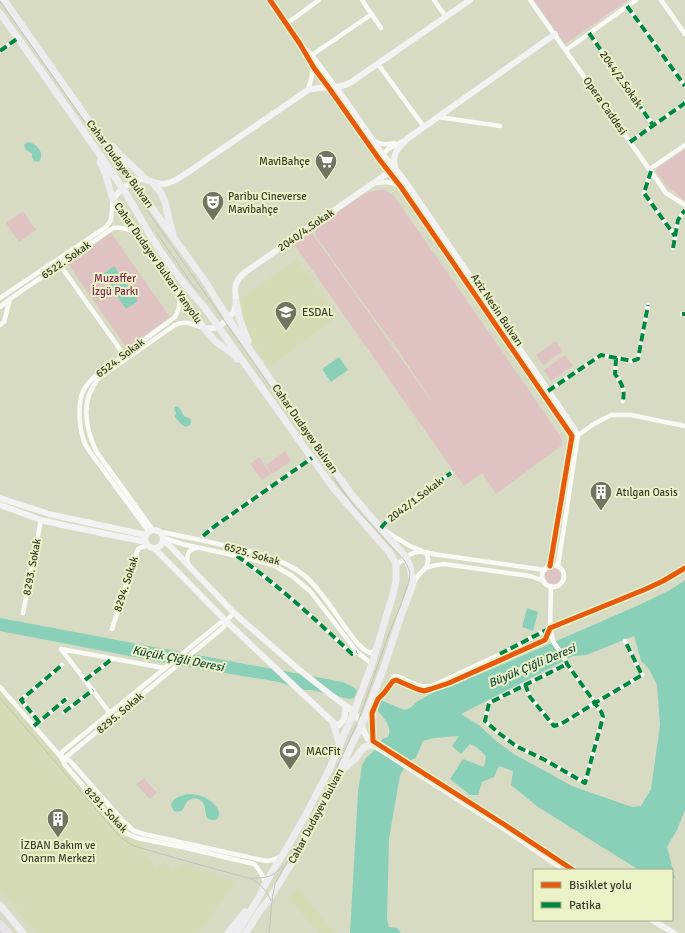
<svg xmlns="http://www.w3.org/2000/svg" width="685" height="933" font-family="Signika,sans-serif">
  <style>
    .built { fill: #d5dbb5 }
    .green { fill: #dfc2c2 }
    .water { fill: #8ad0b8; fill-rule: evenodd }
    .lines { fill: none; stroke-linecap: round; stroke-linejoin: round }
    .street { stroke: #f9faf6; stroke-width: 4.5 }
    .secondary { stroke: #f3f3f3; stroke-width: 6 }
    .primary { stroke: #edecee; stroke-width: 7 }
    .highway { stroke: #e6e4ea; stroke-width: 8 }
    .tram { stroke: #c1c2bc; stroke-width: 1 }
    .quiet { stroke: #00873e; stroke-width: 4; stroke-dasharray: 8 4; stroke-linecap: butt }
    .cycleway-casing { stroke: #ebf2c7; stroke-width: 8 }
    .cycleway { stroke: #e8590c; stroke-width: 5 }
    .labels { text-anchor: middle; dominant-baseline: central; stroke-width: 4; stroke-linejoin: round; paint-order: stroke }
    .street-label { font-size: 11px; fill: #3a3d2c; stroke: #ebf2c7 }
    .poi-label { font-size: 11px; fill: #3a3d2c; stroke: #ebf2c7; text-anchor: start }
    .park-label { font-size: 11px; fill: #802651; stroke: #ebf2c7 }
    .water-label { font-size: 12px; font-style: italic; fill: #1d4a3f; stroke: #ebf2c7 }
  </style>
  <rect width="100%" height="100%" fill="#d8dbc4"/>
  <path class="built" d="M297 259 337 317 269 367 254 346 243 318 240 301 242 298Z
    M0 682 61 761 125 836 145 845 143 851 156 868 165 861 172 871 183 865 235 882 199 933H40L27 923 0 888Z
    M297 887 335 933H319L289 899Z"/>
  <path class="green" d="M534 0H628L565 44Z
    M685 149V201L665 184 655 170Z
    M384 189 394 196 488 331 563 440 561 446 496 494 482 473 464 486 294 244 311 232 437 409 398 350 361 300 324 247 316 237 315 228 365 193Z
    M23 211 36 230 19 242 6 223Z
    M111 233 170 317 127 348 68 264Z
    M556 341 563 351 543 365 536 355Z
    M565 355 573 366 551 381 544 370Z
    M285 451 291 461 272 474 266 465Z
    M259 457 271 474 262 480 250 464Z
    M545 576a8 8 0 1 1 16 0a8 8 0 1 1-16 0Z
    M144 778 157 793 150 799 136 784Z"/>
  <path class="water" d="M28 142C36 143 46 153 39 162L34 161 32 157V153L26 150 24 145 26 143Z
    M114 266 138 301 126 309 102 275Z
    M339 357 348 370 331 382 322 369Z
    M177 406C183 409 181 418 190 418L191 422 190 425 186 427 182 425 175 417V415L176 413 174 410 175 407Z
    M685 580V810L677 830 667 847 675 878 672 879V870H639L538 807 511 785 513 771 499 766 494 777 482 782 478 795H470L450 779 463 759 484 767 486 756 476 747 470 744 461 754 452 746 459 736 434 738 423 741 416 758 409 761 400 775 389 839 387 919 389 927 397 928 401 933H350L358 792 362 765 366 758 376 749 382 739 388 737C393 727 383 717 377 710L381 700 404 710 410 708 418 701 439 689 485 672 639 605 670 590ZM634 636 641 661 649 669 657 685 660 725 651 789 641 806 632 807 572 786 514 754 496 741 480 726 461 714 573 656 586 655Z
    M527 608 538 612 533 631 522 627Z
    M0 618 197 655 343 682 355 688 357 691 354 698 349 699 311 690H302L279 682 166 663 0 631Z
    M188 794C195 794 200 795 206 798 212 801 223 811 218 818 216 820 215 820 212 820 201 820 210 803 198 799 197 799 193 798 192 799 182 801 187 815 174 811L171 805C173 797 181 796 188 794Z"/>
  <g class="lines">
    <path class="street" d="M270 0 300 44 314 68 329 88
      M362 0 381 28
      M434 0 446 17
      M530 0 666 193 685 205
      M661 0 685 34
      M627 6 685 86
      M286 24 319 0
      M589 33 653 125
      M304 48 312 55 336 87
      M566 50 636 0
      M0 51 18 38
      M312 55 372 14
      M378 64 424 127
      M308 90 314 68
      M438 117 500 126
      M373 140C380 145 386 145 394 143
      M630 142 685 103
      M382 156 388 149 405 140
      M650 169 685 145
      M651 171 644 193 675 236
      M374 183C383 182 392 181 399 186
      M673 248 678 220 685 210
      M60 265 124 355
      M0 298 106 227 111 220 113 199
      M0 307 10 299 113 228C123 227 127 229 136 233
      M682 314H685
      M0 325 4 322 10 299
      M616 358 615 374C622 384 625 388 623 401
      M548 391 601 355 632 361 638 359 648 305
      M577 433 578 435 594 424 611 415H631L685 426
      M153 530 96 451C85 427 80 400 99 378L175 325C185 320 193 324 203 328
      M149 532 90 452C88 448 85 445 84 441 79 430 78 405 82 394 84 387 90 381 95 376L175 317C180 309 180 303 179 294
      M160 532C178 535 196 539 214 543 244 550 281 556 305 576 320 589 334 611 345 627 352 636 359 648 370 653L376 650
      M203 536 215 526 312 458
      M164 538 182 544 251 559 275 566 292 576 310 591 357 652 372 664
      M238 557C279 586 316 620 352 654L357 652
      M188 564C186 556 188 549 197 548
      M396 564C401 562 403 560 407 557 415 550 424 551 433 554L545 570
      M542 576a11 11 0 1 1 22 0a11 11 0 1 1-22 0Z
      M550 566 571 442
      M558 566 578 435 572 436
      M424 570C427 566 430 561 427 555 424 550 418 550 414 548 402 542 392 535 381 528 391 515 400 510 412 501 425 492 438 482 451 473
      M413 584C422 568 426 566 444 564L530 576 544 581
      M551 586 550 628 553 641 566 661 567 664 595 703C598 708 602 711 603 717L585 783 545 760 516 746 500 734 485 721 489 703 567 664
      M23 613 41 520
      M112 629 138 549 147 545
      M85 680 112 659
      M393 681V677L396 676C409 680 418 689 432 686L509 650 550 628
      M525 684 530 697 554 726 561 724 595 703 642 675 625 641
      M0 687 61 757 65 765 90 794 119 826 126 833 137 838 182 847 254 864C260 870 263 876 266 884
      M64 712 93 690
      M110 713 61 649 164 668
      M39 722 21 700 62 665
      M38 723 66 699
      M61 757 65 758 70 761 123 821 134 831 144 834 266 861 273 860 281 856
      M61 757 62 752 220 623 226 621 234 613
      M65 758 224 627 226 621"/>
    <path class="secondary" d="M336 87 383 155 395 168 407 184 575 430
      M329 88 379 159 401 187 572 436 571 442
      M395 167C392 152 398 149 407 139L555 34
      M395 168 244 273C227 289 241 296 234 311 233 313 232 314 230 316 223 325 216 330 204 328L136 234 113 199C120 189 135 176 148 180 153 182 158 184 164 184 170 183 176 180 181 177L308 90C322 86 336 90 350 83L470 0
      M0 498 49 514 146 535
      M0 505 41 520 67 526 146 542
      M145 539a9 9 0 1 1 18 0a9 9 0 1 1-18 0Z
      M164 541 170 546 234 613 297 668 331 695 354 712 362 725 364 732 368 739 375 746 505 829 565 870
      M155 549 226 621 270 663 337 726C345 722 346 714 345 706
      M652 920 674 933"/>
    <path class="primary" d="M4 0 89 121 205 281 228 318 320 451 352 495 406 557 410 567 413 584 401 616 384 667 372 698 362 725 350 748 335 783 293 861 268 901 261 909 246 933
      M0 13C41 71 83 129 123 189 134 206 143 224 154 241 169 265 186 287 205 308L334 489 390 553 396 564V581L393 594 372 664 354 712 329 770 304 818 288 846 269 877 258 899 237 933
      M113 147 119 154 147 180
      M100 162C107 173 108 187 113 199
      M153 183 161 193 165 202 169 220 173 234
      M236 302 240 320 248 341
      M204 328 215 341 233 354 237 359
      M333 723 340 745
      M342 770C346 767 351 763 355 759 362 750 361 746 374 745
      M0 905 23 933
      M228 933 245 912"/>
    <path class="highway" d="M0 924 8 933"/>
    <path class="tram" d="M0 1C114 164 229 326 342 490L355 507 404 560 407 565 410 573 409 581 400 607 389 633 359 719 331 780 313 815 275 884C271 900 271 917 269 933
      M156 232 192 284 199 292
      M0 698 120 837 134 846 179 859 248 878C265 878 270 879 282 867
      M250 878C260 884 267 890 271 901"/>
    <path class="quiet" d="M627 6 685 86
      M589 33 653 125
      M0 51 18 38
      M630 142 685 103
      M651 171 644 193 675 236
      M673 248 678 220 685 210
      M682 314H685
      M616 358 615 374C622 384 625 388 623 401
      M548 391 601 355 632 361 638 359 648 305
      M381 528C391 515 400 510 412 501 425 492 438 482 451 473
      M203 536 215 526 312 458
      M237 556C278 585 315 619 352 654L357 652
      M500 654 550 628
      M566 661 567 664 595 703C598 708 602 711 603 717L585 783 545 760 516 746 500 734 485 721 489 703 567 664
      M85 680 112 659
      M525 684 530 697 554 726 561 724 595 703 642 675 625 641
      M64 712 93 690
      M39 722 21 700 62 665
      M34 726 66 699"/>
    <g class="cycleway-casing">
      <path id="cycleway" d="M270 0 300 44 314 68 329 88 379 159 401 187 572 436 550 566
        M573 870 505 825 376 743 373 741 372 713 378 699 384 693 393 681 396 680 417 689 424 691 431 689 449 683 545 640 550 628 646 589 663 581 685 568"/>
    </g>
    <use href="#cycleway" class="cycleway"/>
  </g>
  <defs>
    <g id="supermarket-pin" transform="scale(1.15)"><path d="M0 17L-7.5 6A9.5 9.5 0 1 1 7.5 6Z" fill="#717461" stroke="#ebf2c7"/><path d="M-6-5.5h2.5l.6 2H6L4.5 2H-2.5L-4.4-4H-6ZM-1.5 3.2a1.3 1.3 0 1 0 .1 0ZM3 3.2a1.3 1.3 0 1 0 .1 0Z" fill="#fff"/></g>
    <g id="theatre-pin" transform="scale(1.15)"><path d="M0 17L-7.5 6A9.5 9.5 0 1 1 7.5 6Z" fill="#717461" stroke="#ebf2c7"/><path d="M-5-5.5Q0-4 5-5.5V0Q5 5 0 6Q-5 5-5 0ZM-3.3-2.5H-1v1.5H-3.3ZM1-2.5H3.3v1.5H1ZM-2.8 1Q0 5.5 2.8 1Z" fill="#fff"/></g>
    <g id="school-pin" transform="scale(1.15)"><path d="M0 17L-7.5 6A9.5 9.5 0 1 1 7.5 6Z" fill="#717461" stroke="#ebf2c7"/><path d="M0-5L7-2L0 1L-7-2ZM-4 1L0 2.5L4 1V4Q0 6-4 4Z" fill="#fff"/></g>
    <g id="building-pin" transform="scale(1.15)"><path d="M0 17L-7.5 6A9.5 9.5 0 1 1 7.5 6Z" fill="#717461" stroke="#ebf2c7"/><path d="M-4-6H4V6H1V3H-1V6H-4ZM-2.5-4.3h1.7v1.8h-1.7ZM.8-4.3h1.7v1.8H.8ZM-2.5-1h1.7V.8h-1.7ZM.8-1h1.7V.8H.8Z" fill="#fff"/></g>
    <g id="stadium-pin" transform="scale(1.15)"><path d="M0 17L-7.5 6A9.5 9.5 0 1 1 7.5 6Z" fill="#717461" stroke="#ebf2c7"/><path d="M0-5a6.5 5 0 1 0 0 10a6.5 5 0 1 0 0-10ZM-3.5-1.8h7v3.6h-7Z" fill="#fff"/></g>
  </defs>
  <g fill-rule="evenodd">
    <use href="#supermarket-pin" x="326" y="161"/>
    <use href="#theatre-pin" x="213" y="202"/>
    <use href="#school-pin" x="286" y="312"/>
    <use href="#building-pin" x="601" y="492"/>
    <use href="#stadium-pin" x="290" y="751"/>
    <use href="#building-pin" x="58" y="819"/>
  </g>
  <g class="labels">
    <g class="street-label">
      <text transform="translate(621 79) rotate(55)">2044/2.Sokak</text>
      <text transform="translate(605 106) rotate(55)">Opera Caddesi</text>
      <text transform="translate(120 164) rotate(54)">Cahar Dudayev Bulvarı</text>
      <text transform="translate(306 230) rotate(-35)">2040/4.Sokak</text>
      <text transform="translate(66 260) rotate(-35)">6522. Sokak</text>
      <text transform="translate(158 263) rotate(55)">Cahar Dudayev Bulvarı Yanyolu</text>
      <text transform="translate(497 310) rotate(56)">Aziz Nesin Bulvarı</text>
      <text transform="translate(120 358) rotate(-37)">6524. Sokak</text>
      <text transform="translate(305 429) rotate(55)">Cahar Dudayev Bulvarı</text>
      <text transform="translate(415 500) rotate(-37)">2042/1.Sokak</text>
      <text transform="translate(252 554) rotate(16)">6525. Sokak</text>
      <text transform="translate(32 567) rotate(-79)">8293. Sokak</text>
      <text transform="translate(126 584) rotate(-72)">8294. Sokak</text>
      <text transform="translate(120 713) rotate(-40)">8295. Sokak</text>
      <text transform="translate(106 810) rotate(47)">8291. Sokak</text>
      <text transform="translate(316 816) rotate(-62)">Cahar Dudayev Bulvarı</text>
    </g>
    <g class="poi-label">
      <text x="310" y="161" text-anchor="end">MaviBahçe</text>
      <text x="228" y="196">Paribu Cineverse<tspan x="228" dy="13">Mavibahçe</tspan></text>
      <text x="302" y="312">ESDAL</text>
      <text x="616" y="492">Atılgan Oasis</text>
      <text x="306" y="751">MACFit</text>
      <text x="58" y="845" text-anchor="middle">İZBAN Bakım ve<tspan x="58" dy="13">Onarım Merkezi</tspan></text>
    </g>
    <g class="park-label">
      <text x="115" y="278">Muzaffer<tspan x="115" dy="13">İzgü Parkı</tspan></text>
    </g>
    <g class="water-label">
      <text transform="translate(178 659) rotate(11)">Küçük Çiğli Deresi</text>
      <text transform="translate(532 666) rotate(-23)">Büyük Çiğli Deresi</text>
    </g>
  </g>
  <rect x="533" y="869" width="140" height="52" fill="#ebf2c7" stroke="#a4aa89"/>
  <rect x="541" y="882" width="20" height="6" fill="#e8590c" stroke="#a4aa89"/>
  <text x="569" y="889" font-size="12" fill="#3a3d2c">Bisiklet yolu</text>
  <rect x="541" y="902" width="20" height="6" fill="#00873e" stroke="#a4aa89"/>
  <text x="569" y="909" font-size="12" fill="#3a3d2c">Patika</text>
</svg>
